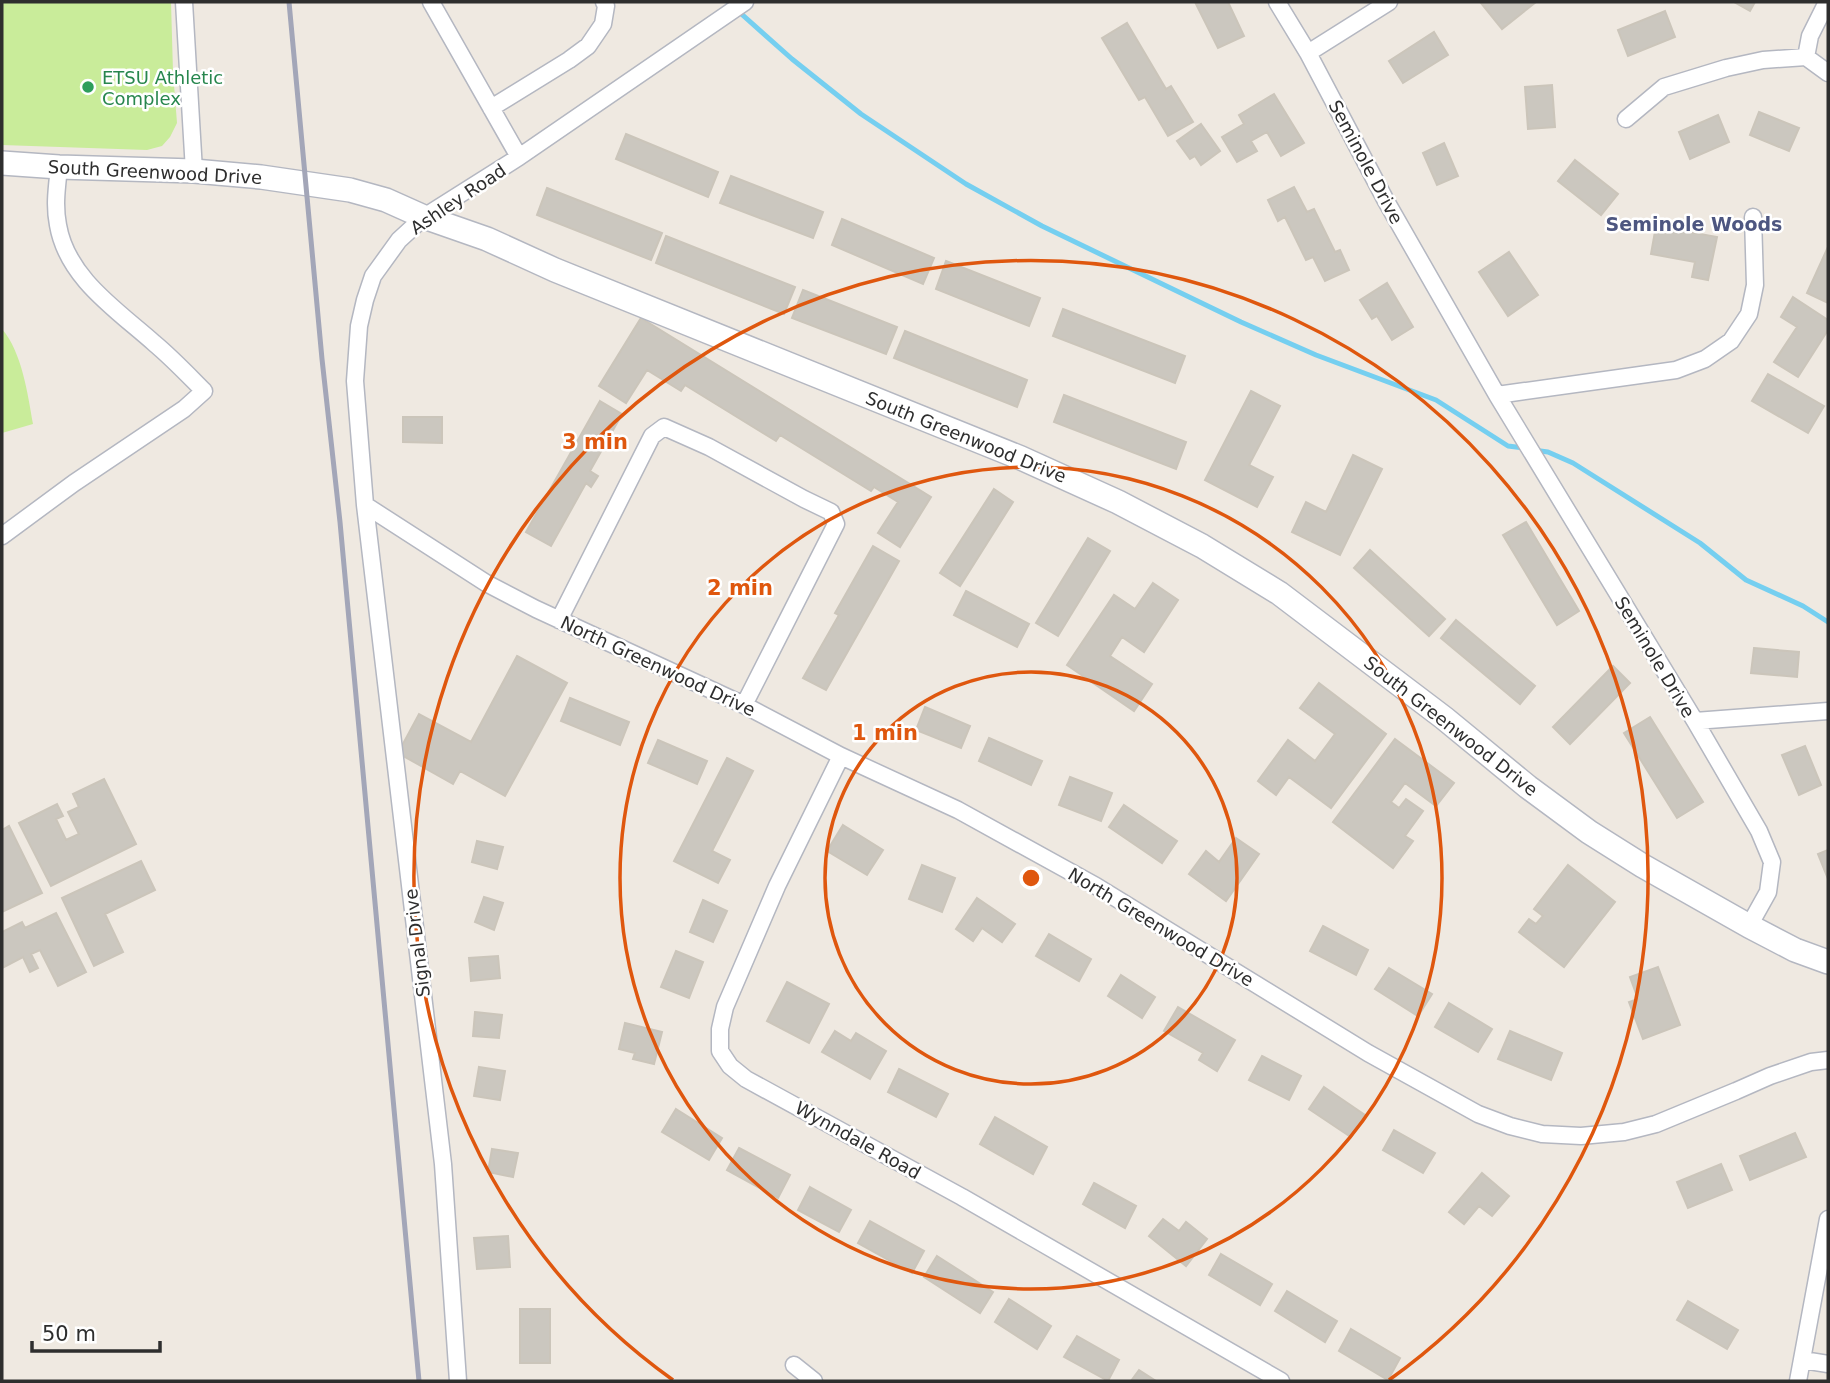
<svg xmlns="http://www.w3.org/2000/svg" width="1830" height="1383" font-family="'DejaVu Sans',sans-serif">
  <style>
    .pitch { fill: #c9ec9a }
    .lines { fill: none; stroke-linecap: round; stroke-linejoin: round }
    .stream { stroke: #75cff0; stroke-width: 5 }
    .building { fill: #cbc7bf; stroke: #cbc5ba; stroke-width: 2 }
    .street-casing { stroke: #b4b7c1; stroke-width: 19 }
    .secondary-casing { stroke: #b4b7c1; stroke-width: 26 }
    .street { stroke: #fff; stroke-width: 16 }
    .secondary { stroke: #fff; stroke-width: 23 }
    .rail { stroke: #a3a6b8; stroke-width: 5 }
    .ring { fill: none; stroke: #df570e; stroke-width: 3.5 }
    .leisure-dot { fill: #2e9e5b; stroke: #fff; stroke-width: 2.5 }
    .labels { text-anchor: middle; dominant-baseline: central; stroke-width: 5; stroke-linejoin: round; paint-order: stroke }
    .leisure-label { font-size: 18px; fill: #27864d; stroke: #fff; text-anchor: start }
    .street-label { font-size: 18px; fill: #2e2e2e; stroke: #fff }
    .neighbourhood-label { font-size: 19px; font-weight: bold; fill: #4d5680; stroke: #fff }
    .centre { fill: #df570e; stroke: #fff; stroke-width: 3.5 }
    .ring-label { font-size: 21px; text-anchor: middle; font-weight: bold; fill: #df570e; stroke: #fff; stroke-width: 5; stroke-linejoin: round; paint-order: stroke }
  </style>
  <rect width="100%" height="100%" fill="#efe9e1"/>
  <path class="pitch" d="M2 2H171L173 72 177 123 170 137 162 146 147 150 2 145Z
    M2 329C22 352 28 395 33 424L2 433Z"/>
  <g class="lines">
    <path class="stream" d="M728 2 792 59 861 114 966 184 1042 226 1241 322 1316 355 1436 400 1508 446 1524 448
      M1533 450 1548 452 1573 463 1700 543 1746 580 1803 606 1828 622"/>
  </g>
  <path class="building" d="M1195 2H1228L1244 36 1218 48Z
    M1482 2H1536L1502 29 1481 3Z
    M1734 2H1755L1750 11Z
    M1665 11 1675 37 1628 56 1618 30Z
    M1127 23 1166 89 1171 86 1193 122 1168 136 1145 97 1139 100 1102 38Z
    M1434 32 1448 55 1403 83 1389 61Z
    M1552 85 1555 127 1528 129 1525 87Z
    M1274 94 1304 143 1281 156 1267 132 1251 141 1257 151 1237 162 1222 137 1244 124 1239 115Z
    M1759 112 1799 128 1789 151 1750 135Z
    M1718 115 1729 142 1690 159 1679 132Z
    M1201 124 1220 151 1201 165 1195 156 1190 159 1177 141Z
    M626 134 718 172 708 197 616 159Z
    M1444 143 1458 176 1437 185 1423 153Z
    M1575 160 1618 194 1601 215 1558 181Z
    M731 176 823 212 813 238 720 203Z
    M1294 187 1307 212 1314 209 1335 252 1340 250 1349 270 1325 281 1313 257 1306 260 1285 217 1278 221 1268 200Z
    M547 188 662 233 651 260 537 215Z
    M842 219 934 258 923 284 832 245Z
    M1656 226 1717 237 1708 280 1692 277 1695 262 1651 254Z
    M666 236 795 287 784 314 656 263Z
    M1828 247V303L1807 293Z
    M1509 252 1538 295 1508 316 1479 272Z
    M946 261 1040 298 1029 326 936 289Z
    M1387 283 1413 327 1392 340 1377 316 1372 319 1360 300Z
    M803 290 897 327 886 354 792 318Z
    M1793 297 1828 320V330L1798 377 1774 362 1797 327 1781 317Z
    M1063 309 1185 356 1175 383 1053 336Z
    M641 318 931 497 900 547 878 533 898 502 874 487 871 491 780 435 776 441 685 385 681 391 647 370 626 403 599 386Z
    M905 331 1027 380 1017 407 894 358Z
    M1768 374 1824 406 1808 433 1752 401Z
    M1251 391 1280 406 1249 465 1273 477 1257 507 1205 480Z
    M1064 395 1186 442 1176 469 1054 422Z
    M600 401 622 414 590 471 598 476 591 487 586 483 551 546 526 532Z
    M403 417H442V443L403 442Z
    M1353 455 1382 469 1340 555 1292 532 1306 502 1326 512Z
    M994 489 1013 502 960 586 940 573Z
    M1526 522 1579 611 1557 625 1503 535Z
    M1088 538 1110 551 1058 636 1036 623Z
    M873 546 899 561 826 690 803 678 839 615 835 613Z
    M1370 550 1445 619 1429 636 1354 568Z
    M1153 583 1178 600 1144 652 1122 637 1110 656 1152 684 1134 711 1067 665 1114 595 1135 609Z
    M966 591 1029 624 1017 647 954 615Z
    M1456 620 1535 686 1520 704 1441 638Z
    M1754 648 1799 652 1797 677 1751 673Z
    M517 656 567 683 505 796 460 771 453 784 398 753 419 714 471 742Z
    M1613 666 1630 683 1570 744 1553 727Z
    M1319 683 1386 734 1331 808 1289 777 1276 795 1258 781 1288 740 1315 761 1335 734 1300 708Z
    M570 698 629 722 620 745 561 721Z
    M925 707 970 726 961 748 916 730Z
    M1650 717 1703 802 1677 818 1624 733Z
    M989 738 1042 761 1031 785 979 761Z
    M1395 739 1454 783 1436 806 1405 783 1391 802 1399 808 1406 799 1423 811 1405 836 1413 841 1393 868 1333 822Z
    M658 740 707 761 697 784 648 763Z
    M1805 746 1821 785 1799 795 1782 755Z
    M727 758 753 771 712 851 730 860 718 883 674 861Z
    M1070 777 1112 793 1101 821 1059 805Z
    M104 779 136 844 51 886 19 823 57 804 63 816 56 819 66 840 79 834 68 812 79 807 73 794Z
    M1124 805 1177 841 1162 863 1109 827Z
    M843 825 883 850 867 875 827 851Z
    M9 826 42 893 2 912V830Z
    M1236 838 1259 854 1226 901 1189 874 1206 851 1219 862Z
    M477 841 503 847 497 869 472 862Z
    M1828 850V879L1818 854Z
    M141 861 155 890 105 914 123 952 94 966 62 898Z
    M922 865 955 878 942 912 909 899Z
    M1568 865 1615 902 1564 967 1519 932 1529 919 1536 924 1543 916 1534 909Z
    M484 897 503 903 494 930 475 922Z
    M977 898 1015 924 1002 942 982 928 973 941 956 929Z
    M703 900 727 911 713 942 690 932Z
    M56 913 86 972 58 986 40 950 31 954 38 968 30 972 23 957 2 968V932L22 922 25 928Z
    M1323 926 1368 950 1356 975 1310 951Z
    M1049 934 1091 959 1079 981 1036 956Z
    M676 951 703 962 689 998 661 987Z
    M498 956 500 978 471 981 469 958Z
    M1658 967 1680 1025 1643 1039 1629 1002 1638 999 1630 977Z
    M1389 968 1432 994 1418 1016 1375 989Z
    M1121 975 1155 997 1142 1018 1108 996Z
    M787 982 829 1004 809 1043 767 1021Z
    M1449 1003 1492 1029 1478 1052 1435 1027Z
    M1178 1007 1235 1040 1217 1071 1199 1060 1203 1053 1164 1031Z
    M475 1012 502 1015 499 1038 473 1036Z
    M625 1023 662 1032 654 1064 633 1059 635 1053 619 1049Z
    M835 1031 851 1041 856 1033 886 1051 870 1079 822 1052Z
    M1510 1031 1562 1053 1551 1080 1498 1059Z
    M1262 1056 1301 1076 1289 1100 1249 1080Z
    M479 1067 505 1071 500 1100 474 1096Z
    M899 1069 948 1094 936 1117 888 1092Z
    M1324 1087 1365 1115 1351 1137 1309 1109Z
    M676 1109 722 1138 709 1160 662 1132Z
    M995 1117 1047 1147 1033 1174 980 1144Z
    M1394 1130 1435 1153 1423 1173 1383 1150Z
    M1795 1133 1806 1157 1750 1180 1740 1156Z
    M739 1148 790 1175 778 1198 727 1170Z
    M492 1149 518 1153 513 1177 488 1172Z
    M1721 1164 1732 1190 1688 1208 1677 1182Z
    M1482 1173 1509 1196 1492 1216 1479 1206 1464 1224 1449 1212Z
    M1094 1183 1136 1206 1125 1228 1083 1204Z
    M810 1187 851 1210 839 1232 798 1210Z
    M1163 1219 1179 1231 1186 1222 1207 1239 1186 1266 1149 1236Z
    M870 1221 924 1251 912 1273 858 1243Z
    M508 1236 510 1267 477 1269 474 1238Z
    M1221 1254 1272 1284 1260 1305 1209 1275Z
    M937 1256 993 1292 980 1313 924 1277Z
    M1287 1291 1337 1321 1325 1342 1275 1311Z
    M1009 1299 1051 1326 1037 1349 995 1322Z
    M1688 1301 1738 1330 1727 1349 1677 1320Z
    M520 1309H550V1363H520Z
    M1351 1329 1400 1358 1388 1380 1339 1351Z
    M1077 1336 1119 1360 1108 1381 1064 1357Z
    M1139 1370 1156 1381H1131Z"/>
  <g class="lines">
    <g class="street-casing">
      <path id="street" d="M184 2 194 171
        M431 2 519 157
        M1277 2 1308 53 1386 201 1497 395 1695 721 1759 831 1772 862 1768 892 1749 926
        M1308 53 1389 2
        M1806 57 1810 36 1827 2
        M491 108 569 60 588 46 603 24 606 6 604 2
        M1626 119 1664 87 1726 68 1763 60 1806 57 1828 73
        M1497 395 1676 370 1705 359 1731 341 1749 314 1755 285 1753 217
        M365 505 486 583 536 609 744 705 841 756 958 810 1096 886 1368 1053 1478 1114 1510 1126 1542 1134 1581 1136 1624 1132 1656 1124 1736 1091 1770 1076 1811 1062 1828 1060
        M2 536 74 483 184 409 204 391C188 375 172 358 154 343 117 310 67 278 58 225 54 205 57 187 59 167
        M559 620 652 436 664 427 709 447 804 499 831 512 836 524 744 705
        M1695 721 1828 711
        M841 756 777 886 725 1007 720 1029V1051L730 1066 746 1079 962 1197 1281 1381
        M1803 1360 1828 1364
        M794 1365 814 1381
        M458 1381 443 1164 365 505 355 381 359 326 365 300 373 276 399 240 424 217 519 157 745 2
        M1798 1381 1828 1219"/>
    </g>
    <g class="secondary-casing">
      <path id="secondary" d="M2 163 59 167 194 171 261 177 350 190 386 200 424 217 487 239 555 270 1021 458 1118 502 1202 546 1279 593 1444 718 1528 787 1589 832 1643 866 1749 926 1795 950 1828 962"/>
    </g>
    <use href="#street" class="street"/>
    <use href="#secondary" class="secondary"/>
    <path class="rail" d="M289 2 322 359 340 522 419 1381"/>
  </g>
  <g class="ring">
    <circle cx="1031" cy="878" r="206"/>
    <circle cx="1031" cy="878" r="411"/>
    <path d="M673 1380A617 617 0 1 1 1389 1380"/>
  </g>
  <circle class="leisure-dot" cx="88" cy="87" r="7"/>
  <g class="labels">
    <g class="leisure-label">
      <text x="102" y="77">ETSU Athletic<tspan x="102" dy="21">Complex</tspan></text>
    </g>
    <g class="street-label">
      <text transform="translate(1366 162) rotate(62)">Seminole Drive</text>
      <text transform="translate(155 172) rotate(3)">South Greenwood Drive</text>
      <text transform="translate(458 199) rotate(-34)">Ashley Road</text>
      <text transform="translate(966 437) rotate(22)">South Greenwood Drive</text>
      <text transform="translate(1655 657) rotate(59)">Seminole Drive</text>
      <text transform="translate(658 666) rotate(25)">North Greenwood Drive</text>
      <text transform="translate(1451 726) rotate(38)">South Greenwood Drive</text>
      <text transform="translate(1161 927) rotate(31)">North Greenwood Drive</text>
      <text transform="translate(417 943) rotate(-97)">Signal Drive</text>
      <text transform="translate(858 1140) rotate(29)">Wynndale Road</text>
    </g>
    <g class="neighbourhood-label">
      <text x="1694" y="224">Seminole Woods</text>
    </g>
  </g>
  <circle cx="1031" cy="878" r="10" class="centre"/>
  <g class="ring-label">
    <text x="595" y="449">3 min</text>
    <text x="740" y="595">2 min</text>
    <text x="885" y="740">1 min</text>
  </g>
  <rect width="1830" height="1383" fill="none" stroke="#2e2e2e" stroke-width="7"/>
  <path d="M32 1341v10h128v-10" fill="none" stroke="#2e2e2e" stroke-width="3.5"/>
  <text x="42" y="1341" font-size="21" fill="#2e2e2e" stroke="#ffffff" stroke-width="5" paint-order="stroke">50 m</text>
</svg>
